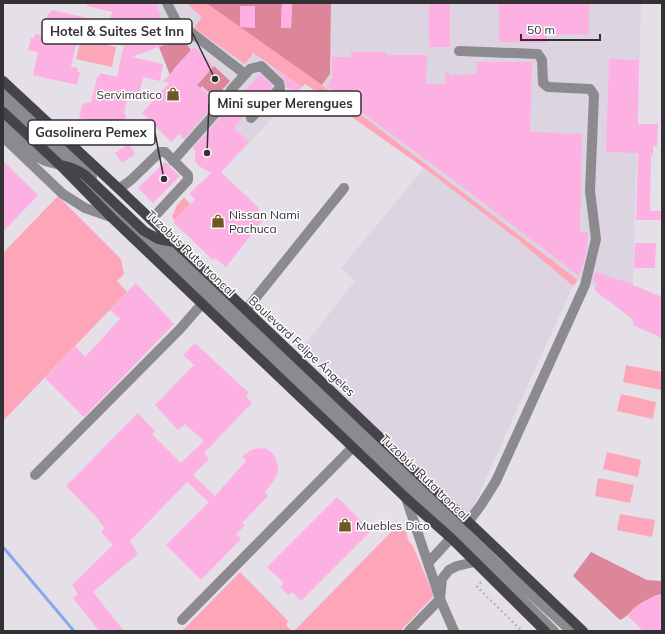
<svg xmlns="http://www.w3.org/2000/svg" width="665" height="634" font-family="Mulish,sans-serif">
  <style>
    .built { fill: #ddd4e2 }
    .green { fill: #fea6b9 }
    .forest { fill: #dd869a; fill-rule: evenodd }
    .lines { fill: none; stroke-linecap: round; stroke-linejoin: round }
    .stream { stroke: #87a8ee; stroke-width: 3 }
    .building { fill: #fdb1e3 }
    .path { stroke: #afabb1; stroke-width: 2; stroke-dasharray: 2 3; stroke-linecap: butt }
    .minor { stroke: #8b8a8e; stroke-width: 10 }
    .major { stroke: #45444a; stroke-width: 10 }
    .labels { text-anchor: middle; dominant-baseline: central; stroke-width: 3; stroke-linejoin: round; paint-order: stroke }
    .poi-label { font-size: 12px; fill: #333134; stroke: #fff; text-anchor: start }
    .street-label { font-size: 12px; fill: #333134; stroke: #fff }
    .leader { fill: none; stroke: #333134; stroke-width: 1.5 }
    .callout-dot { fill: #333134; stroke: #fff; stroke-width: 1.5 }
    .callout { fill: #fff; stroke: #333134; stroke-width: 1.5 }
    .callout-label { font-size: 13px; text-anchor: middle; font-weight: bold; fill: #333134 }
  </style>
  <rect width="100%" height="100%" fill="#e5e0e7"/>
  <path class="built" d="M141 3H186L210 24 302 87 226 167 220 162 208 169H204L199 166 195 161V150L179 134 172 80Z
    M331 3H662L641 4 632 319 594 290 595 288 582 279 578 280 322 85 330 74Z
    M424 168 517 239 573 286 527 387 472 510 467 513 443 493 300 357 302 348 355 281 341 268Z"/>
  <path class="green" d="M186 3H206L322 85 578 280 573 286 517 239 424 168 305 84 302 87 253 53 245 64 194 28 202 17Z
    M81 38 116 47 112 67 76 59Z
    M58 196 121 259 124 274 117 281 127 292 3 421V253Z
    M184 197 190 204 175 220 172 217 177 205Z
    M626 365 662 372 661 390 623 382Z
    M621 394 656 402 653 419 617 411Z
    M607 452 641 460 638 477 603 469Z
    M598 478 634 485 630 503 595 496Z
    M620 514 655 520 652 537 617 530Z
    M393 530 406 531 408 540 413 546 434 596 400 631H294Z
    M240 572 288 621 286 625 292 631H182Z"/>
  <path class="forest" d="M206 3H282L281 27 291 28 292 3H331L330 74 322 85ZM240 6H255V27H240Z
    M182 38 191 50 173 70 193 89 214 66 230 81 215 98 202 86 195 94 172 80 159 47Z
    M591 552 647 580 662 581V594C653 596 640 603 633 609 629 614 626 617 620 620L573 576Z"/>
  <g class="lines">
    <path class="stream" d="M3 547 74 631"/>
  </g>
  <path class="building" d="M87 3H156L171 42 132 57 163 64 160 81 143 77 138 100 127 97 124 114 126 115 123 128 79 118 82 105H84L85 102 91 103 97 77H99L100 73 117 77 124 44 105 39 112 12 87 6Z
    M282 3H292L291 28H281Z
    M429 3H450V47H429Z
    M499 3H589V35L547 34V43L499 42Z
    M240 6H255V28L240 27Z
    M51 10 93 19 89 36 79 33 71 67 78 68V72L80 73 77 85 33 75 38 52 28 50 31 38H34L35 34 42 36 48 13 50 14Z
    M194 47 214 66 197 85 216 102 184 139 179 134 171 142 142 113 169 83 163 82Z
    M351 52H386V55H427L426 84H445V72L453 76 456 74 461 76 477 73 476 62H532L530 132 582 134 580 232H588L587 248 583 267H580L582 269 581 272 580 271 579 276 460 185 326 86 332 78V57H351Z
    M609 59 639 60 638 124H658L657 146H653V155H651L650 211H662V220H636L638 153 606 152Z
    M269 64 272 67 302 87 295 94 286 86 283 78Z
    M260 74 273 86 246 113 234 128 249 142 221 172 259 208 258 210 266 216 226 267 215 258 213 260 173 222 195 199 189 194 211 173 199 166 195 161V151L193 148Z
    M129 144 135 154 122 163 115 153Z
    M3 161 38 195 3 232Z
    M165 162 180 176 153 203 138 188Z
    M635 243H656L655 268H634Z
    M595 272 633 284V285L662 297V338L633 325V319L594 290 597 284 593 280Z
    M136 283 174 324 84 417 45 378 75 346 85 357 120 319 110 310Z
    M195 343 249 393 246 397 252 403 204 453 209 459 193 475 215 496 246 461 242 456 253 449 261 448 267 449 273 453 278 465V472L275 479 265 492 268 496 242 523 245 525 236 534 241 539 201 580 166 545 209 502 187 482 130 541 138 554 93 592 124 631H99L73 598 78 594 72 585 113 545 101 532 105 528 99 522 100 521 66 486 138 413 155 431 152 434 181 463 204 441 185 424 178 430 155 405 194 365 183 355Z
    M337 497 371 531 301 601 292 592 288 595 280 587 284 583 267 567Z
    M662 594V631H643L628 616 634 608 656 595Z"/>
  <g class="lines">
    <path class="path" d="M481 582 477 587 522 631"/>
    <path class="minor" d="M167 3 176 21 245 74
      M3 91 92 177
      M3 103C72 168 139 235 207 300 323 410 440 519 554 631
      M3 124 36 156 45 161 60 165
      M3 137 63 194 85 208 111 217
      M173 161 227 100 231 90 250 69 261 66 279 83 280 88 251 118
      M119 189 131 180 160 152H165L188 175V180L151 220
      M155 236 190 270 497 563 571 631
      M246 310 344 188
      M35 475 180 329 207 298
      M406 498 440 599 454 631
      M428 563 451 538 469 521 481 505 496 481 585 285 596 239 590 191 594 95 590 89 548 87 543 83 542 60 538 54 459 51
      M182 620 353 447
      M409 631 440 599 442 579 449 570 457 566 474 562"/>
    <path class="major" d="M3 81 119 189 583 631
      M3 112 60 165 111 217 406 498 451 538 545 631
      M60 165C70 167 77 169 85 175L144 231 158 239 174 242"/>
  </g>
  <defs>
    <g id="shop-bare" transform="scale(1.08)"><path d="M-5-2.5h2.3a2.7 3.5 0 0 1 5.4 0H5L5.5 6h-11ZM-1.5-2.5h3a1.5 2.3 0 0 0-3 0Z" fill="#705728" stroke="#fff" stroke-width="2.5" paint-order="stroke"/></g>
  </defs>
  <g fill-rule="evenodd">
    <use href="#shop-bare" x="173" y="94"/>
    <use href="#shop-bare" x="218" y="221"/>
    <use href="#shop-bare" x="345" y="525"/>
  </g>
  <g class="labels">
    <g class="poi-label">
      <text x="162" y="94" text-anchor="end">Servimatico</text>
      <text x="229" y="214">Nissan Nami<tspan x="229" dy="14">Pachuca</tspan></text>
      <text x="356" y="525">Muebles Dico</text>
    </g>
    <g class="street-label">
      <text transform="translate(191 253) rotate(44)">Tuzobús Ruta troncal</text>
      <text transform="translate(302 346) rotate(43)">Boulevard Felipe Ángeles</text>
      <text transform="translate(425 477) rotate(44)">Tuzobús Ruta troncal</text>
    </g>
  </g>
  <path class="leader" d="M215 79L192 32M207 153L209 103M164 179L155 133"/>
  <g class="callout-dot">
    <circle cx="215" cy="79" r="4"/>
    <circle cx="207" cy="153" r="4"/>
    <circle cx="164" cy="179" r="4"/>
  </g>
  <g class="callout">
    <rect x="42" y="19" width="150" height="25" rx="4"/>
    <rect x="209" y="91" width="152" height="25" rx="4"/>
    <rect x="28" y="120" width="127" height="25" rx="4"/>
  </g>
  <g class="callout-label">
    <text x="117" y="36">Hotel &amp; Suites Set Inn</text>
    <text x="285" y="108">Mini super Merengues</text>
    <text x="91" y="137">Gasolinera Pemex</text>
  </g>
  <rect width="665" height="634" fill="none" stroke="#333134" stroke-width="8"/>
  <path d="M521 34v6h79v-6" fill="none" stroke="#333134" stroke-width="2"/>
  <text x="527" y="34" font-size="12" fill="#333134" stroke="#ffffff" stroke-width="3" paint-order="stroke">50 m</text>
</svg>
